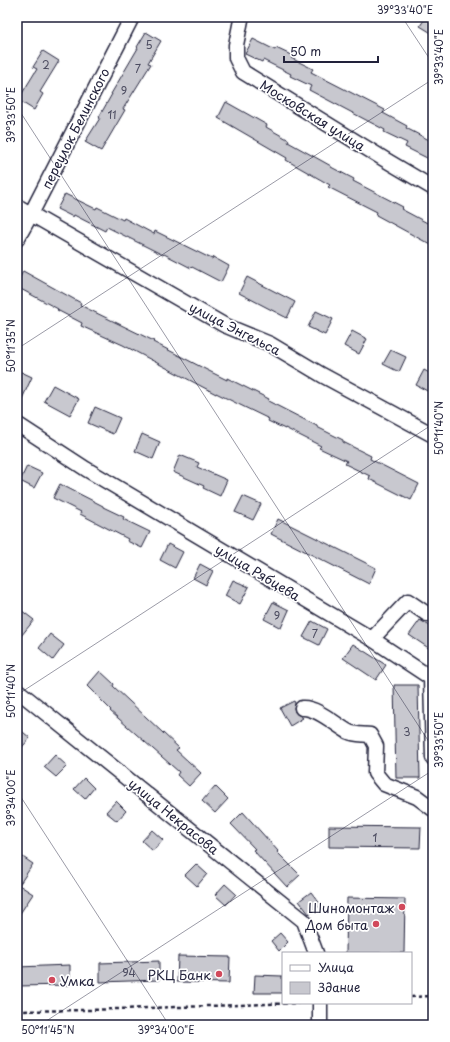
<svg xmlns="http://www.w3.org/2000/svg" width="450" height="1042" font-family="'Playpen Sans',sans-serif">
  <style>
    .building { fill: #c8c8cf; stroke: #22223b }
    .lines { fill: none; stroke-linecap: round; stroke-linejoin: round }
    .minor-casing { stroke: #22223b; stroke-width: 17 }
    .path { stroke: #22223b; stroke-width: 2.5; stroke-dasharray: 4 3; stroke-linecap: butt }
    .minor { stroke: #fff; stroke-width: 14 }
    .ticks { fill: none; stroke: #22223b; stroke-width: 1; stroke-opacity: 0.45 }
    .poi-dot { fill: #d1495b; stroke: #fff; stroke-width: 1.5 }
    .labels { text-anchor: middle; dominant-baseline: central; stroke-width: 3.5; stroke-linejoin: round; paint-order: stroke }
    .number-label { font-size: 11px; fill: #4c4c60 }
    .street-label { font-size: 13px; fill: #22223b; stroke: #fff }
    .poi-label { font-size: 13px; fill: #22223b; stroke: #fff; text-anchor: end }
    .neatline { fill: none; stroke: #22223b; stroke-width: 1.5 }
    .ticks-label { font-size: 10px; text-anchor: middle; fill: #22223b }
  </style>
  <rect width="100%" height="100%" fill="#fff"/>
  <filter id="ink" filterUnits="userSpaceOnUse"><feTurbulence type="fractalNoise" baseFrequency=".025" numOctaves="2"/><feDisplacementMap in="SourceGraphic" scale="8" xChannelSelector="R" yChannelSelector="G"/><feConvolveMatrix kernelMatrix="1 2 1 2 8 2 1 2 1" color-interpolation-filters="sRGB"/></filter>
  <g filter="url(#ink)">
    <path class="building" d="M426 17H433V34L420 26Z
      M146 32 161 41 148 63 151 64 123 109 125 110 101 151 85 142 100 118 99 117 112 94H111L138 48 137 47Z
      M253 39 275 50 276 48 293 56 291 58 313 69 311 72 385 110 383 113 407 126 406 128 433 142V161L405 147 407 143 384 132 385 130 309 90 311 86 290 76 291 74 263 60 262 62 245 54Z
      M43 51 59 61 40 92 43 94 34 110 18 100 37 69 33 67Z
      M226 102 267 125 266 127 289 140 288 142 331 166V167L354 179 353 181 403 207 401 209 433 226V246L376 215 377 212 328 187 330 185 286 160 287 158 218 118Z
      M65 194 96 209 97 207 123 220 124 218 154 234 155 231 212 259 213 257 229 266 221 282 192 267 191 268 164 254 163 255 107 227 105 231 74 215 73 217 57 209Z
      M23 271 81 303 80 305 154 341 153 342 207 370 227 380V378L269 399 268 401 317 426V427L343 440V442L371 456 370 459 419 484 411 500 369 479 370 476 345 464 347 461 319 448 321 446 285 428V429L268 421 269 419 236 403 216 393V394L123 345 81 326 82 323 57 310 58 309 17 287V284Z
      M247 277 295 302 287 318 239 293Z
      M316 311 333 319 325 335 308 327Z
      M352 331 367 339 359 354 344 346Z
      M391 350 406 357 399 372 383 364Z
      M17 370 32 377 17 410Z
      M424 370 433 375V394L416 385Z
      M53 385 79 399 70 415 44 401Z
      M95 407 120 418 113 434 88 423Z
      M142 434 160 442 153 459 135 451Z
      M180 455 199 463 197 467 227 480 220 496 203 488 204 486 173 472Z
      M27 466 42 473 34 488 20 481Z
      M60 484 103 506V507L124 517 123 519 150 532 142 548 127 541 128 539 80 514 81 512 53 498Z
      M243 496 261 504 253 520 235 512Z
      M278 519 376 568 369 584 271 534Z
      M168 544 183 552 175 568 160 560Z
      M200 564 213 571 206 585 193 578Z
      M233 580 249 587 240 604 225 596Z
      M273 602 289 610 281 628 264 619Z
      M17 607 34 620 17 641Z
      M420 620 433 628V651L409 635Z
      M312 621 327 629 319 645 303 637Z
      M50 634 64 645 53 660 39 648Z
      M353 644 386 665 376 680 343 658Z
      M100 671 114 684 113 686 179 748 176 750 201 773 189 786 177 775 179 772 110 711 111 710 87 686Z
      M394 685H418L420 778H396Z
      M294 701 295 703 294 708 295 712 303 718 290 726 280 708Z
      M17 727 30 738 17 753Z
      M55 755 67 766 56 777 44 767Z
      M84 778 94 788 85 799 74 789Z
      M215 786 228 799 215 813 202 801Z
      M116 801 126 811 117 821 106 812Z
      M243 812 278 851 277 852 300 875 287 887 253 850 255 849 231 824Z
      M329 826 421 827 420 848 329 847Z
      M152 830 163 840 153 851 142 841Z
      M17 853 33 864 19 885 33 894 17 918Z
      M196 864 207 874 197 886 185 875Z
      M225 884 236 894 226 905 215 895Z
      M311 892 321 905 309 914 299 901Z
      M347 898 405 899 404 953H346Z
      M280 933 288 942 279 951 271 941Z
      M178 956 230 957 229 983 177 982Z
      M159 961V980L100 982V963Z
      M70 965V985L17 986V967Z
      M255 975 282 976V993H254Z"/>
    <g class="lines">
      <g class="minor-casing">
        <path id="minor" d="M240 17 241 20 236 45V58L243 72 384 159 433 188
          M17 206 224 325 270 344 322 375 433 435
          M17 239 31 214 132 17
          M17 424 86 469 372 639 431 678 433 758
          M372 639 408 601 427 614
          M17 690 304 921 316 953
          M302 708C317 707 336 725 349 732 355 735 364 734 370 735L376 746 375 773 384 784 417 797 433 809
          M320 1025V1003"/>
      </g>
      <path class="path" d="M411 997 433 996
        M17 1011 88 1010 299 1003"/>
      <use href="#minor" class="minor"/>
    </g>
  </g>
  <path class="ticks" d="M402 17 433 64M17 107 433 748M17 349 433 79M17 695 433 424M17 791 169 1025M40 1025 433 770"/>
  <g class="poi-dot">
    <circle cx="402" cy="907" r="4"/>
    <circle cx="376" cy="924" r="4"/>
    <circle cx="219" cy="974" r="4"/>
    <circle cx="52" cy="980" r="4"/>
  </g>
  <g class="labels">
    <g class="number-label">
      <text x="149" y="44">5</text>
      <text x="46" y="64">2</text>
      <text x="138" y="68">7</text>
      <text x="124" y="90">9</text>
      <text x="112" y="114">11</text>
      <text x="277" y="615">9</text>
      <text x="315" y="633">7</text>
      <text x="407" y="731">3</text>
      <text x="375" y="837">1</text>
      <text x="129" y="972">94</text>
    </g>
    <g class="street-label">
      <text transform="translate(313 115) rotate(32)">Московская улица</text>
      <text transform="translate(75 128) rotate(-63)">переулок Белинского</text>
      <text transform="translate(235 328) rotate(27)">улица Энгельса</text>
      <text transform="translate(258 572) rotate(31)">улица Рябцева</text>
      <text transform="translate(174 816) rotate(39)">улица Некрасова</text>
    </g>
    <g class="poi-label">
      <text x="394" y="907">Шиномонтаж</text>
      <text x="368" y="924">Дом быта</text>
      <text x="211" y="974">РКЦ Банк</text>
      <text x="60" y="980" text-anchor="start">Умка</text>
    </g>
  </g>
  <rect width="450" height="1042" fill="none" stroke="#fff" stroke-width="44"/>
  <rect x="282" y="952" width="130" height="52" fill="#ffffff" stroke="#a7a7b1"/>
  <rect x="290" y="965" width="20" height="6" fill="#ffffff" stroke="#a7a7b1"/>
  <text x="318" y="972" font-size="12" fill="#22223b">Улица</text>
  <rect x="290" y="982" width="20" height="12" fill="#c8c8cf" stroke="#a7a7b1"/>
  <text x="318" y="992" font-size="12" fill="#22223b">Здание</text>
  <path d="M284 56v6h94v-6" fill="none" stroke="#22223b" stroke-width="2"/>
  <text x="290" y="56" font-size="12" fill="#22223b" stroke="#ffffff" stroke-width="3" paint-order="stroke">50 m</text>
  <rect x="22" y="22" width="406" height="998" class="neatline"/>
  <g class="ticks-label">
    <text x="405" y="14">39°33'40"E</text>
    <text transform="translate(439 57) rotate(-90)" y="4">39°33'40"E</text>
    <text transform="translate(11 115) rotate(-90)" y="4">39°33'50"E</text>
    <text transform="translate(11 346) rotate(-90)" y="4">50°11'35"N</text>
    <text transform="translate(439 428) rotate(-90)" y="4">50°11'40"N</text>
    <text transform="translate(11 691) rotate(-90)" y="4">50°11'40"N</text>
    <text transform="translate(439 740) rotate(-90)" y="4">39°33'50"E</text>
    <text transform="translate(11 798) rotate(-90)" y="4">39°34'00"E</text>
    <text x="48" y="1034">50°11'45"N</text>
    <text x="166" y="1034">39°34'00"E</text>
  </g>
</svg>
